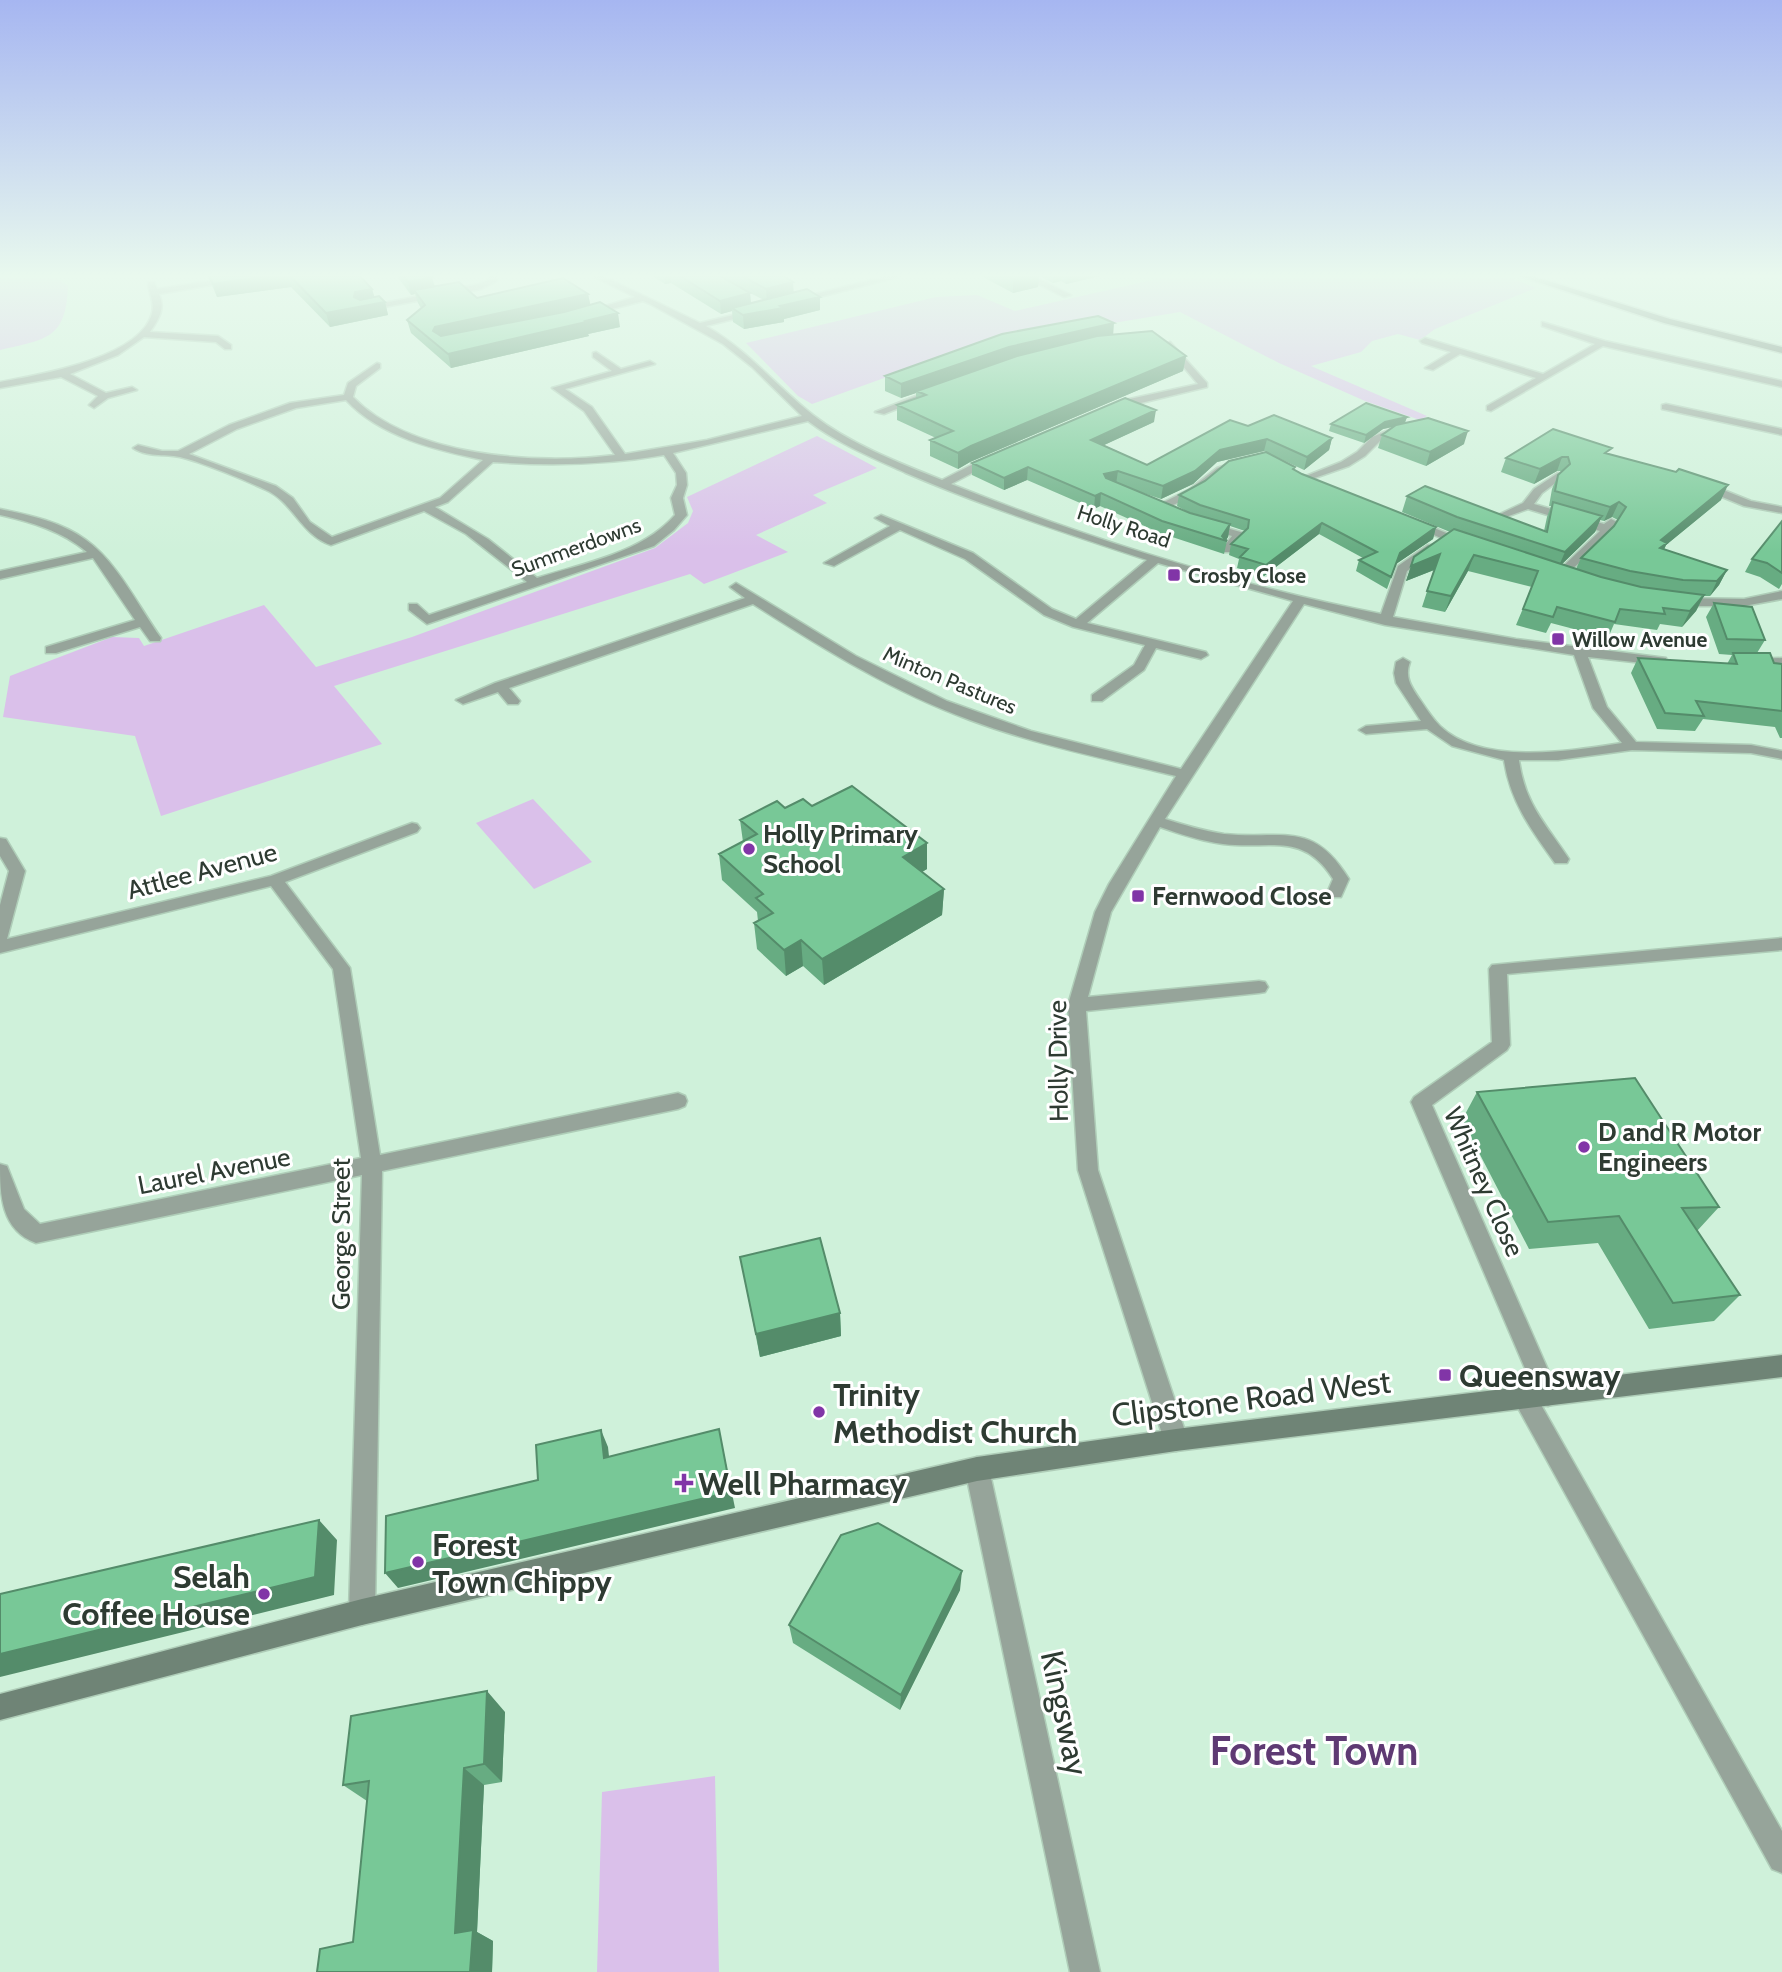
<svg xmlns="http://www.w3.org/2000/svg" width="1782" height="1972" font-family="Cabin,sans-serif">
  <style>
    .green { fill: #dac0ea }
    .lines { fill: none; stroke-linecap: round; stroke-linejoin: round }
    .street-casing { stroke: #afcdb8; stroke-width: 3 }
    .secondary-casing { stroke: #afcdb8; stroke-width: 3 }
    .street { fill: #96a49a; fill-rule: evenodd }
    .secondary { fill: #6f8476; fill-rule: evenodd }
    .wall { fill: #67ac82; fill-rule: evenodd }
    .shaded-wall { fill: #548c6a }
    .building { fill: #78c897; stroke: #548c6a; stroke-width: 2 }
    .poi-dot { fill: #8135a7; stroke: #fff; stroke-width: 2.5 }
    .labels { text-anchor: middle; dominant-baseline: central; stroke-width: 6; stroke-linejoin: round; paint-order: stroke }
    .far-street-label { font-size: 21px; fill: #2e3b32; stroke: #fff }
    .far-poi-label { font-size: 21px; font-weight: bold; fill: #2e3b32; stroke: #fff; text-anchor: start }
    .poi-label { font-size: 26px; font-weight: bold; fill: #2e3b32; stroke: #fff; text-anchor: start }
    .street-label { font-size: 26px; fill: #2e3b32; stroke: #fff }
    .near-poi-label { font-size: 32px; font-weight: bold; fill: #2e3b32; stroke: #fff; text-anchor: start }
    .near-street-label { font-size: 32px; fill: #2e3b32; stroke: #fff }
    .near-district-label { font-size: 40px; font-weight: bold; fill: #5e3a73; stroke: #fff }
  </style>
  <rect width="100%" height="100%" fill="#cff1da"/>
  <path class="green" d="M0 276H54L68 286C66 339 47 339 0 350Z
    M1170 276H1506L1536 288 1435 329 1420 340 1398 334 1372 341 1361 352 1311 366 1427 416 1420 420 1365 401 1279 363 1180 312 973 346 812 404 798 396 746 343 936 297 977 295 1015 311Z
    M817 436 877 468 813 495 827 503 756 535 788 552 704 584 690 574 334 686 382 744 161 816 135 736 3 717 10 676 112 637 139 638 144 646 264 605 316 667 412 637 655 548 688 523 693 511 687 497Z
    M533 799 592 862 534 889 476 823Z
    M715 1776 719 1972H597L602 1792Z"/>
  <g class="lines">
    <g class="street-casing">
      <path id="street" d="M243 276H264L159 294C166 309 158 320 150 332L218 336 231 345V349H225L216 342 144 337 118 355 70 374 106 393 132 387 137 390 108 398 94 408 89 405 98 396 61 377 0 388V382C38 375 141 358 152 313 155 301 148 293 148 282H154L157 289Z
        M489 276H497V281L481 289 363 311 359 308 479 284 489 280Z
        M592 276H603L700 323 758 309V313L706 326C748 350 776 386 813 415 850 444 899 463 942 480L989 456H997V460L951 484C1089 539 1235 585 1381 614L1398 566 1428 545H1436V551L1407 571 1393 617 1516 639 1666 658V664L1661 665 1588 657 1607 707 1636 742 1751 745 1782 751V759L1751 753 1632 750 1558 760H1519C1525 805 1546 824 1569 859L1567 863H1555C1531 830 1510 801 1504 760L1452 746 1427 729 1366 734 1359 730 1366 726 1421 721 1396 683 1394 673 1396 662 1403 658 1410 662C1404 678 1412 688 1421 701 1427 710 1433 719 1440 726 1482 766 1571 751 1622 743L1593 708 1574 655 1385 625 1304 604 1165 819C1184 825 1204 831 1224 834 1283 840 1312 819 1349 879L1341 897H1329L1327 893 1333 879C1303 831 1270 850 1223 844 1201 841 1180 834 1160 827L1111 912 1088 997 1259 981 1265 982 1268 987 1265 992 1259 993 1086 1011 1098 1170 1188 1440 1184 1448 1176 1451 1168 1448 1164 1440 1078 1170 1068 1005 1095 912 1109 884 1176 776C1107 759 1037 745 970 720 893 692 822 648 753 604L509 688 520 701 518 704H508L498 692 463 704 456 700 495 683 745 598 730 587 736 583 856 656 947 701 1031 731 1181 769 1293 601 1158 563 1087 623 1206 652 1208 655 1201 659 1156 648 1144 670 1102 701H1092V695L1134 665 1145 645 1073 627 1044 615 965 559 900 530 834 566 824 563 890 526 875 518 881 515 973 553 1052 609 1076 619 1147 560C1066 533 985 507 906 473 873 458 837 443 808 421L673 453 686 473 687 485 683 498 687 515 674 530 654 546 427 624 409 610V604H417L429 615 527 582 466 534 424 511 331 545C301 535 293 502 266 490 245 480 201 462 180 457 164 454 146 457 133 448L138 445 162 451H178L229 425 290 403 344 395 348 383 377 363 380 364V368L356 386 353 397C411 457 537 465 615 455L584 411 552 388 612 371 593 357V353L596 352 621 369 650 361 655 364 565 389 592 407 625 454 707 440 802 416 752 367 723 344 650 304 643 301 585 316V312L635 297ZM346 400C380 437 436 450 483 460L440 498 332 537 310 522 293 498 276 486 189 454 237 429 296 408ZM664 455 676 473 677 485 671 498 675 515C642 553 584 563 537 578L488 539 435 507 448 502 493 462C550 466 607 465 664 455Z
        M887 276H902L792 304 788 301Z
        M1022 276H1033L1071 295 1064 297Z
        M1542 322 1605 341 1782 381V387L1603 346 1491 411 1487 410V406L1536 378 1460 354 1433 370 1425 368 1451 352 1422 343 1420 341 1425 338 1543 374 1595 344 1542 326Z
        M1170 342 1207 383V387L1108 411V407L1125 400 1198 384 1165 345Z
        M916 396 924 398 884 414 875 412Z
        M1666 404 1782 429V435L1662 409V405Z
        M1404 424 1408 425V429L1380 441 1365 456 1349 466 1306 481 1301 478 1341 462 1357 452 1372 437Z
        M1241 460 1246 463 1245 465C1217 473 1198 495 1171 506L1181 512V516H1173L1156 506 1190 489 1217 468Z
        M1558 473 1562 474V478L1542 493 1534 504 1604 524 1611 519 1617 522 1606 539 1561 579 1555 575 1557 572 1600 531 1528 509 1506 517 1500 514 1523 503 1534 489Z
        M1698 483H1706L1751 501 1782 507V513L1744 506 1698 487Z
        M0 509C29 515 62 522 86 540 118 563 138 606 161 638L160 641H150L140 627 56 653H46V647L135 620 93 558 0 579V571L87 552C62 531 31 522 0 515Z
        M1415 520 1451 535 1453 537 1443 539 1411 525V521Z
        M1206 522 1244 533 1246 535 1232 552H1224L1222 549 1232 536 1202 527V523Z
        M1782 591V599L1744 606H1678L1672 602 1678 598 1744 599Z
        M1782 658V666L1752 667 1745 663 1752 659Z
        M412 823 417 824 420 828 417 832 285 882 350 968 380 1155 678 1093 685 1096 687 1101 685 1106 678 1109 382 1171 375 1612 371 1621 362 1625 353 1621 349 1612 362 1175 36 1243C1 1230 0 1195 0 1164L7 1166 24 1209 40 1224 361 1158 333 969 271 886 0 953V905L9 871 0 856V838L6 839 25 871 7 939 271 876Z
        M1782 938V950L1507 974 1510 1045 1507 1050 1432 1105 1559 1395 1556 1403 1548 1406 1540 1403 1782 1831V1873L1772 1869 1517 1406 1514 1398 1517 1390 1525 1387 1533 1390 1539 1401 1411 1102 1414 1097 1492 1042 1489 969 1492 965Z
        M977 1457 985 1461 989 1469 1100 1972H1070L965 1469 969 1461Z"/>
    </g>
    <g class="secondary-casing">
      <path id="secondary" d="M1519 276H1532L1670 319 1782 347V353L1664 323Z
        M1782 1355V1377L1176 1451 977 1481 362 1625 0 1720V1694L362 1599 977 1457 1176 1429Z"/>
    </g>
    <use href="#street" class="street"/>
    <use href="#secondary" class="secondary"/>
  </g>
  <path class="wall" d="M208 276H360L372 289 374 297 385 302 388 315 330 327 291 287 217 297Z
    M397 276H431L435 286 477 298 588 294 590 304 620 327 588 334 589 336 451 368 411 333 407 320 421 308 418 303 415 294 411 295Z
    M652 276H784L794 293 820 310 784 319V322L744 329 733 322 732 311 721 314 671 283 665 284ZM750 293 764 300 751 303Z
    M981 276H1039L1038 287 1013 293Z
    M1039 276H1100L1066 284 1061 281 1053 283Z
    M1113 335 1186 356 1183 371 970 462 958 469 930 456V440L936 438 897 420V405L916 398V393L901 398 885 391V376Z
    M1407 417 1405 423 1464 444 1426 466 1378 448 1382 435 1394 427 1383 429 1364 443 1329 431 1331 424Z
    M1154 422 1104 445 1147 465 1248 426 1332 438 1329 450 1304 470 1268 453 1302 474 1436 527 1433 539 1396 564 1387 589 1356 571 1359 560 1363 558 1319 534 1264 576 1237 568 1239 559 1229 555 1231 544 1245 531 1230 526 1228 537 1226 540 1227 541 1224 554 1160 533 1100 506 1094 509 1027 480 1004 490 972 475V463ZM1264 451 1266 452 1179 495 1177 506 1188 512 1140 492 1161 499 1193 484 1217 462Z
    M1609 454 1721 500 1666 545 1664 550 1727 570 1719 585 1710 596H1704L1696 611 1682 627 1660 624 1657 630 1614 624 1608 638 1551 623 1546 633 1516 625 1532 587 1468 571 1445 612 1422 607 1434 570 1406 581 1414 557 1450 532 1402 512 1407 496 1544 531 1547 517 1551 506H1549L1552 489 1558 475 1561 471H1557L1534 484 1501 472 1506 458ZM1612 517 1618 520 1614 526 1581 558 1576 569 1562 564 1595 532 1600 520 1604 521Z
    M1782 521V584L1779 589 1760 577 1745 572 1752 559Z
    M1714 603 1765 640 1757 653 1774 663 1782 664V738H1780L1775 727 1703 719 1695 731 1657 729 1631 673 1638 658 1727 664 1732 655 1719 654 1706 617Z
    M812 806 927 869 922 872 944 889 942 915 824 985 803 966 786 976 757 949 754 923 758 921 757 912 722 880 719 854 743 842 740 820 785 808Z
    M1477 1092 1719 1207 1697 1231 1740 1295 1714 1321 1649 1329 1598 1243 1529 1249 1462 1120Z
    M740 1257 840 1313 841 1336 760 1357Z
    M960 1590 900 1710 793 1643 789 1625Z
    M505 1712 502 1782 484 1785 477 1932 493 1941 492 1972H317L353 1942 367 1801 343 1785Z"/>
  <path class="shaded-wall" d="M268 276H288L291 287 217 297 213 284Z
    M665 276H671V283L665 284Z
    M1028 276H1039L1038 287 1013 293V279Z
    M1054 276H1061V281L1053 283Z
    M1067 276H1100L1066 284Z
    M432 277 435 290H414L415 294 411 295 408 282Z
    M793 282 794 295 767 302 766 289Z
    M372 289 376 302H385L388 315 330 327 326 313 355 292Z
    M750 293 751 306 732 308V311L721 314 720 301Z
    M588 294 591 308 438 341 433 331 435 327Z
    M820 297V310L784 319V322L744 329 743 315Z
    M618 313 620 327 588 334 589 336 451 368 448 354Z
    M1114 323 1113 337 917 391 916 393 901 398V384L1009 347Z
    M1186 356 1183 371 970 462 958 469V453L971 446Z
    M1156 410 1154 422 1089 452 1091 440Z
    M1407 417 1404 424 1383 429 1364 443 1366 435 1385 422Z
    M1468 431 1464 444 1426 466 1430 452Z
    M1332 438 1329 450 1304 470 1307 457Z
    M1267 439 1264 451 1217 462 1193 484 1161 499 1163 486 1220 450Z
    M1562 457 1557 471 1534 484 1540 469Z
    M1028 467 1027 480 1004 490V478Z
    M1118 471 1116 484 1103 487 1104 474Z
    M1728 485 1721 500 1666 545 1660 557 1661 540Z
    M1101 493 1100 506 1094 509 1095 496Z
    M1619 502 1612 517 1604 521 1610 507Z
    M1602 516 1595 532 1558 568 1565 552Z
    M1322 523 1319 534 1264 576 1266 565Z
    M1230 524 1228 537 1226 540 1222 536Z
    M1436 527 1433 539 1396 564 1387 589 1400 553Z
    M1440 554 1434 570 1406 581 1411 566Z
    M1474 555 1468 571 1445 612 1451 596Z
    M1727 570 1719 585 1710 596 1717 581Z
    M1704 595 1696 611 1682 627 1690 611Z
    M927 843V869L902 883 903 857Z
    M944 889 942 915 824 985 822 959Z
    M801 940 803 966 786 976 784 950Z
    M840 1313 841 1336 760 1357 756 1334Z
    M719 1429 735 1508 398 1588 385 1573Z
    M601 1430 608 1447 611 1475 604 1458Z
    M319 1520 337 1540 334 1595 0 1677V1654Z
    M962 1571 960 1590 900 1710 901 1695Z
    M487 1691 505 1712 502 1782 484 1764Z
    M464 1768 484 1785 477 1932 493 1941 492 1972H470L455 1933Z"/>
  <path class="building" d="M209 276H268L213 284Z
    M290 276H360L372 289 355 292 354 297 360 300 379 296 385 302 326 313Z
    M403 276H431L432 277 408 282Z
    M680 276H720L750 293 720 301Z
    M742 276H784L793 282 766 289Z
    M1007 276H1028L1013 279Z
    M563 278 588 294 435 327 433 331 441 336 564 312 600 302 618 313 585 321 586 322 448 354 407 320 425 305 414 290 459 282 477 298Z
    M807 289 820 297 780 306 783 308 743 315 732 308Z
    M1098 316 1114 323 1009 347 901 384 885 376 1002 334Z
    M1152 331 1186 356 971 446 958 453 930 440 953 431 897 405 926 395 917 391 1017 356 1097 336Z
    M1125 398 1156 410 1091 440 1147 465 1230 420 1248 426 1274 415 1332 438 1307 457 1267 439 1220 450 1195 471 1163 486 1118 471 1104 474 1106 478 1190 513 1230 524 1222 536 1227 541 1162 521 1101 493 1095 496 1028 467 1004 478 972 463Z
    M1366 403 1407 417 1385 422 1366 435 1331 424Z
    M1428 418 1468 431 1430 452 1382 435 1396 425Z
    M1553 429 1612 448 1605 453 1676 472 1679 469 1728 485 1661 540 1667 543 1660 548 1727 570 1717 581 1683 580 1630 571 1581 558 1614 526 1626 507 1619 502 1610 507 1555 491 1558 475 1570 464 1568 457H1562L1540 469 1506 458Z
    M1266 452 1295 467 1293 469 1302 474 1436 527 1400 553 1391 577 1359 560 1377 552 1322 523 1266 565 1240 557 1248 549 1231 544 1248 528 1249 520 1200 505 1179 495 1205 481 1229 461Z
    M1425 486 1547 532 1553 502 1602 516 1565 552 1457 517 1407 496Z
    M1782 521V573L1767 563 1752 559Z
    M1454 529 1601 577 1641 587 1704 595 1690 611 1663 608 1665 614 1620 609 1615 622 1557 607 1553 617 1523 609 1538 571 1474 555 1451 596 1427 591 1440 554 1411 566 1414 557Z
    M1714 603 1752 607 1765 640 1727 639Z
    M1733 653H1770L1774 663 1782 664V711L1696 701 1704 716 1665 713 1638 658 1737 664Z
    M852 786 927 843 903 857 944 889 822 959 801 940 784 950 754 923 773 913 756 898 763 894 719 854 757 834 740 820 777 801 785 808 803 799 812 806Z
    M1635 1078 1719 1207 1682 1208 1740 1295 1673 1303 1619 1216 1548 1222 1477 1092Z
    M820 1238 840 1313 756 1334 740 1257Z
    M719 1429 731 1492 385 1573 386 1516 538 1480 536 1445 601 1430 604 1458Z
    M319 1520 315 1577 0 1654V1594Z
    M878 1523 962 1571 901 1695 789 1625 841 1535Z
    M487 1691 484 1764 464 1768 455 1933 473 1930 470 1972H317L320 1949 353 1942 369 1781 343 1785 351 1716Z"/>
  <linearGradient id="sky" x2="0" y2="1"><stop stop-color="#a6b6f1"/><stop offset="0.5" stop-color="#e9f9ee"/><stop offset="1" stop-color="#e9f9ee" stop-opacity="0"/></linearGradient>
  <rect width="1782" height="552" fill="url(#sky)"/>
  <g class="poi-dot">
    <rect x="1167" y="568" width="14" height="14" rx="3.5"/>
    <rect x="1551" y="632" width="14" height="14" rx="3.5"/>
    <circle cx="749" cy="849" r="7"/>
    <rect x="1131" y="889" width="14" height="14" rx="3.5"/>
    <circle cx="1584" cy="1147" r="7"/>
    <rect x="1438" y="1368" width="14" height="14" rx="3.5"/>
    <circle cx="819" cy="1412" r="7"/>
    <path d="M680.5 1472.5h7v7h7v7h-7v7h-7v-7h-7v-7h7z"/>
    <circle cx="418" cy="1562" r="7"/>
    <circle cx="264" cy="1594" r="7"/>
  </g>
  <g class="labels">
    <g class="far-street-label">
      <text transform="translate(1124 526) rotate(18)">Holly Road</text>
      <text transform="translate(576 547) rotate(-20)">Summerdowns</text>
      <text transform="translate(950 680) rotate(23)">Minton Pastures</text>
    </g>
    <g class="far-poi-label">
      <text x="1188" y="575">Crosby Close</text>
      <text x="1572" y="639">Willow Avenue</text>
    </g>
    <g class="poi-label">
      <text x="763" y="834">Holly Primary<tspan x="763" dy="30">School</tspan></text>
      <text x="1152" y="896">Fernwood Close</text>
      <text x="1598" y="1132">D and R Motor<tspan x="1598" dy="30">Engineers</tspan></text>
    </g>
    <g class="street-label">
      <text transform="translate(202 871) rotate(-15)">Attlee Avenue</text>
      <text transform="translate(1058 1061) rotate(-91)">Holly Drive</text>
      <text transform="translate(214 1171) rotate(-11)">Laurel Avenue</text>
      <text transform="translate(1484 1182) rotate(66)">Whitney Close</text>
      <text transform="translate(341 1234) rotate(-90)">George Street</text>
    </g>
    <g class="near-poi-label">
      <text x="1459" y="1375">Queensway</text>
      <text x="833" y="1394">Trinity<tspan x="833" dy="37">Methodist Church</tspan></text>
      <text x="698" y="1483">Well Pharmacy</text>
      <text x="432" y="1544">Forest<tspan x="432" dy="37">Town Chippy</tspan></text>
      <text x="250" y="1576" text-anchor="end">Selah<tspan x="250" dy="37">Coffee House</tspan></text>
    </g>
    <g class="near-street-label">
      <text transform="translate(1251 1398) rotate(-7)">Clipstone Road West</text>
      <text transform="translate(1065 1713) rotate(78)">Kingsway</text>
    </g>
    <g class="near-district-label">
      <text x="1314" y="1750">Forest Town</text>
    </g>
  </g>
</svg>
